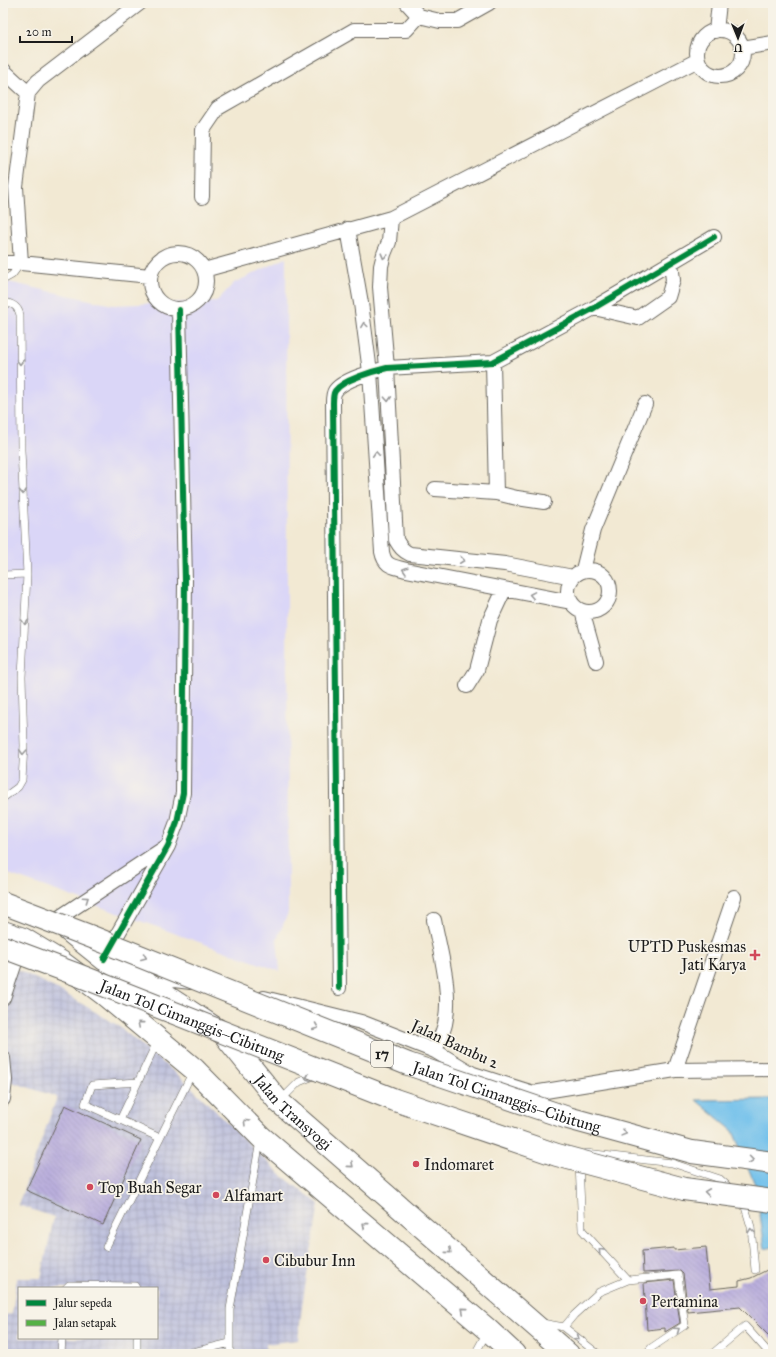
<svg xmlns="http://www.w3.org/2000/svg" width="776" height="1357" font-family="'IM FELL Great Primer',serif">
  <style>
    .built { fill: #dad6f7 }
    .industrial { fill: url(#industrial-grid); fill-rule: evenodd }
    .water { fill: #6fc0eb; stroke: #466e84 }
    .building { fill: url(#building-back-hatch) }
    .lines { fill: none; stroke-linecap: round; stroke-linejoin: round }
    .lane-casing { stroke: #67645c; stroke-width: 8 }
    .street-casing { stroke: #67645c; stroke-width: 16 }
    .highway-casing { stroke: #67645c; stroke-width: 24 }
    .lane { stroke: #fff; stroke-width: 7 }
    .street { stroke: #fff; stroke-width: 14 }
    .highway { stroke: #fff; stroke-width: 22 }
    .highway-bridge-casing { stroke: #67645c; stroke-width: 24; stroke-linecap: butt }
    .highway-bridge { stroke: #fff; stroke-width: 22 }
    .quiet { stroke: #55b145; stroke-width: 5; stroke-dasharray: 10 5; stroke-linecap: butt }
    .cycleway-casing { stroke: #f7f3e8; stroke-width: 8 }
    .cycleway { stroke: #00873e; stroke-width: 6 }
    .oneway { stroke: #999 }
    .poi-dot { fill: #d1495b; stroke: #f7f3e8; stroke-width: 1.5 }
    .labels { text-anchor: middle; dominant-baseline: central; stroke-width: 3.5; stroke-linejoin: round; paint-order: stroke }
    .shield { fill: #f7f3e8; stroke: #5e5c59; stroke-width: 1 }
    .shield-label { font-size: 15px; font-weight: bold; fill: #1c1c1c }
    .poi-label { font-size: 16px; fill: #1c1c1c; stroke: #f7f3e8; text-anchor: start }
    .street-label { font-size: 16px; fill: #1c1c1c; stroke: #f7f3e8 }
  </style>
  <defs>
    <pattern id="industrial-grid" width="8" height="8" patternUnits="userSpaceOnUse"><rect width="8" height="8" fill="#c0c2dd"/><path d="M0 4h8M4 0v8" fill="none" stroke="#a4a6bd"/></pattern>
    <pattern id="building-back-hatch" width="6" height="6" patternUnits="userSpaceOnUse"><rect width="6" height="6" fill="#baafdd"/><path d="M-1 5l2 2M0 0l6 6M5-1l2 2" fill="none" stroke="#9f96bd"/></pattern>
  </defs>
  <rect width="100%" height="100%" fill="#f7f3e8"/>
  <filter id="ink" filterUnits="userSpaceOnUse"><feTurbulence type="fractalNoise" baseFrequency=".025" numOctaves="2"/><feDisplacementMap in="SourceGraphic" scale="8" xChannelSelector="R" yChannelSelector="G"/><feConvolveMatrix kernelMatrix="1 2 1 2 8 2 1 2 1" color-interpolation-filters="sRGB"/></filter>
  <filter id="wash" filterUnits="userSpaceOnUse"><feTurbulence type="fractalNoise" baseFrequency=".012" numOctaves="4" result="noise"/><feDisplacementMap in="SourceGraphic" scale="16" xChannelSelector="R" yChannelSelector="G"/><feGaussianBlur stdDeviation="0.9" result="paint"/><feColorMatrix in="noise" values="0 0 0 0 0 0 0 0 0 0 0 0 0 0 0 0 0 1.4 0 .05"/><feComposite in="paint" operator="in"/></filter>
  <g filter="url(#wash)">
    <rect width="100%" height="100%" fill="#f2e9d3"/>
    <path class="built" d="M286 258 288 913 277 939 280 971 3 872V281L113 305 217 301 234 283Z"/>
    <path class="industrial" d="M6 964 59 990 117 1025 184 1080 280 1174 319 1204 303 1299 298 1340 266 1344V1354H3V1315L12 1314 17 1278H41L54 1217 18 1205 57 1097 3 1079V974ZM19 1288H157V1338H19Z"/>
    <path class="water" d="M773 1099V1247L765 1249 756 1187 733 1131 696 1100Z"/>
    <g id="blocks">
      <path class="building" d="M65 1105 141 1140 103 1225 26 1190Z
        M706 1247 710 1289 739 1286V1281L751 1278 773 1267V1340L740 1307 688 1312 683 1274 680 1271 643 1273 642 1251 674 1248V1250Z
        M674 1280 680 1323 665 1332V1328L647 1330 644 1283Z"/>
    </g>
  </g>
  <g filter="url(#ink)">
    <use href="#blocks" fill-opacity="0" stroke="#67645c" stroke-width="1"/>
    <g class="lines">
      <g class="lane-casing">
        <path id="lane" d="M3 280 12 275 21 263
          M3 302C12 303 18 306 20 315L21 450 27 574 22 677 24 746 22 780 18 787 3 798
          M3 575 27 574
          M138 1082 92 1085 85 1104 160 1138
          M280 1101 299 1082 316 1075
          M120 1120 157 1042
          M586 1153 672 1163 720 1179 731 1189
          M579 1164 582 1230 628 1280
          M743 1200 751 1227 755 1270
          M106 1247 193 1071
          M66 1288 69 1285 135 1286 136 1288
          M542 1323 564 1327 598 1354
          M564 1327 574 1315 599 1292 628 1280 678 1275 685 1325 651 1348 646 1354
          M61 1354 62 1338
          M137 1354V1338
          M185 1354 230 1343
          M230 1354V1309L260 1141
          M475 1354 487 1332
          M712 1354 745 1326 770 1354"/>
      </g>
      <g class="street-casing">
        <path id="street" d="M140 3 38 81 28 93 16 187 21 263 150 276
          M407 3 419 16 440 21H457L489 3
          M697 53a23 23 0 1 1 46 0a23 23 0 1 1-46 0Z
          M716 31 719 3
          M742 48 773 43
          M3 70 28 93
          M202 197 203 130 218 108 354 30H406L419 16
          M391 218 389 242 384 254 381 266 380 287 387 368 396 540C400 547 403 551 410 554L505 564 573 577
          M348 229 361 303 370 372 382 552C385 567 393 566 406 570L571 602
          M150 281a28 28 0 1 1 56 0a28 28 0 1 1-56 0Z
          M3 263H21
          M204 270 391 218 698 60
          M594 308 638 318 668 297 673 280 671 263
          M493 362 496 493 517 498 544 502
          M435 489 496 493
          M568 591a21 21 0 1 1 42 0a21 21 0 1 1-42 0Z
          M583 570 593 530 645 404
          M582 611 596 661
          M467 686 477 670 490 620 504 590
          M434 920C440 952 452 991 445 1024 443 1033 438 1042 435 1051
          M54 921 166 847
          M108 951 168 846 177 822 183 793 185 581 179 310
          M152 987 174 980 191 982
          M339 988 333 403C333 399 333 394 335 391 342 380 374 371 387 368L493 362 594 308 714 237
          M3 998 21 945
          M264 998 361 1022 435 1051 473 1074 533 1093 675 1070 773 1069
          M3 1058 5 1080 3 1099
          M675 1070 734 897"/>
      </g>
      <g class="highway-casing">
        <g id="highway">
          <path id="s1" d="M69 931 104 959 152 987 224 1034 279 1102 568 1354"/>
          <path d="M3 932 23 939 61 962 105 995 194 1069 261 1137 488 1330 514 1354"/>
        </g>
      </g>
      <use href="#lane" class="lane"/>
      <use href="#street" class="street"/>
      <use href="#highway" class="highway"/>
      <g class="highway-bridge-casing">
        <g id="highway-bridge">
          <path id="s2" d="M3 903 92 937 408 1064 568 1118 692 1152 773 1163"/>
          <path id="s3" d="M3 947 78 975 395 1100 557 1155 684 1189 773 1201"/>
        </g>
      </g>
      <use href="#highway-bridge" class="highway-bridge"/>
      <path class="quiet" d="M3 1058 5 1080 3 1099"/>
      <g class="cycleway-casing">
        <path id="cycleway" d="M104 959 168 846 177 822 183 793 185 581 179 310
          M339 988 333 403C333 399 333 394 335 391 342 380 374 371 387 368L493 362 594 308 714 237"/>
      </g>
      <use href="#cycleway" class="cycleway"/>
    </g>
    <defs><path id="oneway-chevron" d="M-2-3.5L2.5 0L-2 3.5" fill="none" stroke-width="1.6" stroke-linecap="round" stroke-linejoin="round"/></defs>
    <g class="oneway">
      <use href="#oneway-chevron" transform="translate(384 256) rotate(105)"/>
      <use href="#oneway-chevron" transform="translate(364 325) rotate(-98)"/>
      <use href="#oneway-chevron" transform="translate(20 362) rotate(90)"/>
      <use href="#oneway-chevron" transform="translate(388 399) rotate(87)"/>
      <use href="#oneway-chevron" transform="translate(376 454) rotate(-94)"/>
      <use href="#oneway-chevron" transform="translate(23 492) rotate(87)"/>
      <use href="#oneway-chevron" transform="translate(462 560) rotate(6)"/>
      <use href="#oneway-chevron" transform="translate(405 570) rotate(-164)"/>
      <use href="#oneway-chevron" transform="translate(532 595) rotate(-170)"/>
      <use href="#oneway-chevron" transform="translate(25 622) rotate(92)"/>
      <use href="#oneway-chevron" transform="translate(23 752) rotate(93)"/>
      <use href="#oneway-chevron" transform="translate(86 899) rotate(-34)"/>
      <use href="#oneway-chevron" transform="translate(144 957) rotate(22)"/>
      <use href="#oneway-chevron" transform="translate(140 1024) rotate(-140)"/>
      <use href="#oneway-chevron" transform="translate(316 1027) rotate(22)"/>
      <use href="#oneway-chevron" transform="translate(308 1078) rotate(157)"/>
      <use href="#oneway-chevron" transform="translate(246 1122) rotate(-135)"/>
      <use href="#oneway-chevron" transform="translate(624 1133) rotate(15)"/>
      <use href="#oneway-chevron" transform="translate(751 1160) rotate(8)"/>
      <use href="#oneway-chevron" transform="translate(351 1165) rotate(41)"/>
      <use href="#oneway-chevron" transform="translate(707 1192) rotate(-172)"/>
      <use href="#oneway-chevron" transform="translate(365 1225) rotate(-140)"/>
      <use href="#oneway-chevron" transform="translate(751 1231) rotate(-97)"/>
      <use href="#oneway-chevron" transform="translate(449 1251) rotate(41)"/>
      <use href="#oneway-chevron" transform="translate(601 1251) rotate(-132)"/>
      <use href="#oneway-chevron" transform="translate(464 1310) rotate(-140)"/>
      <use href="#oneway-chevron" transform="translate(677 1330) rotate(-35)"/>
      <use href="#oneway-chevron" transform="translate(577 1338) rotate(38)"/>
    </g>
  </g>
  <g class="poi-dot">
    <path d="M753 949h4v4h4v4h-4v4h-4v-4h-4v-4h4z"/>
    <circle cx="416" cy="1164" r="4"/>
    <circle cx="90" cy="1187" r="4"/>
    <circle cx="216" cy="1195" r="4"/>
    <circle cx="266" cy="1260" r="4"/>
    <circle cx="643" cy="1301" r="4"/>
  </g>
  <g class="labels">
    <rect class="shield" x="371" y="1041" width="22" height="26" rx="3"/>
    <g class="shield-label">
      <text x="382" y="1054">17</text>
    </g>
    <g class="poi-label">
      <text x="746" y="946" text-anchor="end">UPTD Puskesmas<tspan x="746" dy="18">Jati Karya</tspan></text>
      <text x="424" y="1164">Indomaret</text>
      <text x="98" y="1187">Top Buah Segar</text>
      <text x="224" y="1195">Alfamart</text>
      <text x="274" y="1260">Cibubur Inn</text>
      <text x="651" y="1301">Pertamina</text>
    </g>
    <g class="street-label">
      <text stroke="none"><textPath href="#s3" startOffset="203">Jalan Tol Cimanggis–Cibitung</textPath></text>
      <text transform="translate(455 1044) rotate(25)">Jalan Bambu 2</text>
      <text stroke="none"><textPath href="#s2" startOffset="540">Jalan Tol Cimanggis–Cibitung</textPath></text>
      <text stroke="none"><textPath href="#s1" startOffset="291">Jalan Transyogi</textPath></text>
    </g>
  </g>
  <rect width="776" height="1357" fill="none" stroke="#f7f3e8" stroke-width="16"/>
  <rect x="18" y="1287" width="140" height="52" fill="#f7f3e8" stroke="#9f9d96"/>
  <rect x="26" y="1300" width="20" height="6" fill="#00873e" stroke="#9f9d96"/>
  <text x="54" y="1307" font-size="12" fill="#1c1c1c">Jalur sepeda</text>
  <rect x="26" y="1320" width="20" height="6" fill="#55b145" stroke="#9f9d96"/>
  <text x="54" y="1327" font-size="12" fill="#1c1c1c">Jalan setapak</text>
  <g transform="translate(738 38) rotate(179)" stroke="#f7f3e8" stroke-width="3" paint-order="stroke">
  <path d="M0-3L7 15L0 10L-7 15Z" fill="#1c1c1c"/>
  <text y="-6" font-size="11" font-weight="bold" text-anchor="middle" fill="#1c1c1c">U</text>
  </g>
  <path d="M20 36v6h52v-6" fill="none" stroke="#1c1c1c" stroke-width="2"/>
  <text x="26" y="36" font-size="12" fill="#1c1c1c" stroke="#f7f3e8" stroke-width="3" paint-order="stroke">20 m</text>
</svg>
